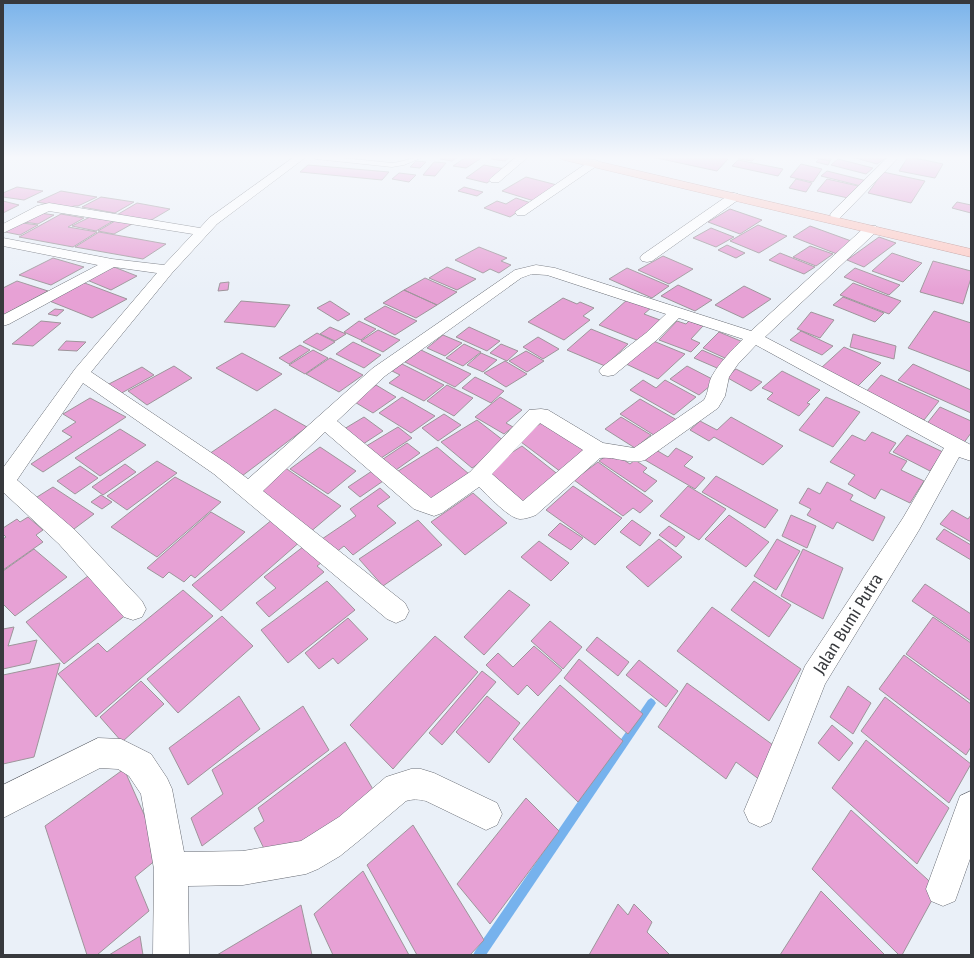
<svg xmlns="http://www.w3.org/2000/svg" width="974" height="958" font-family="'Fira Sans Condensed',sans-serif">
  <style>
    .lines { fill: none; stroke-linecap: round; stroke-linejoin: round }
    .stream { fill: #76b2ed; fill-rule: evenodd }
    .building { fill: #e7a1d5; stroke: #9e959b }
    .service-casing { stroke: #696d75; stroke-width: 1 }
    .minor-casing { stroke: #696d75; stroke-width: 1 }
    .trunk-casing { stroke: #b88e8c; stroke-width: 1 }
    .service { fill: #fff; fill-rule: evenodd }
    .minor { fill: #fff; fill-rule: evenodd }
    .trunk { fill: #fecac4; fill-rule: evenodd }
    .labels { text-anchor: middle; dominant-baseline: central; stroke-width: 3.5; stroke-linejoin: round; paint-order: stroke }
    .near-street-label { font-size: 17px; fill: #37393d; stroke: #fff }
  </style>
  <rect width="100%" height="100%" fill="#eaf0f8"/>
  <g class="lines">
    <path class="stream" d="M651 698 654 700 656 703 654 706 486 955H473L475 951 648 700Z"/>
  </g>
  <path class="building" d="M443 157H458L452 161 440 159Z
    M466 157H483L466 168 453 166Z
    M493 157H510L505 161 491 159Z
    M652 157H720L728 159 717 171Z
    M740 157H756L752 161 739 159Z
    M811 157H832L830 161Z
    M852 157H887L877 164Z
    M908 157H910L943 164 935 178 899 171Z
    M819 159 830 161 828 165 816 162Z
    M838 159 873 168 866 174 831 165Z
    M738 160 783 169 778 176 732 166Z
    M416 161 426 162 420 168 410 167Z
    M434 162 446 163 435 176 423 175Z
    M801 164 822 169 813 182 790 177Z
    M308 165 389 172 382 180 300 172Z
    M484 165 505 169 487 183 466 178Z
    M827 171 867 181 861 186 821 176Z
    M883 172 925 181 911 203 868 193Z
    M399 173 416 175 409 182 392 179Z
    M526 177 557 185 534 201 502 191Z
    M796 179 812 183 806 192 789 188Z
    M827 179 858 186 848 198 817 191Z
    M17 187 43 191 24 200 3 197V193Z
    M464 187 483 192 477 196 458 191Z
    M61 191 97 197 78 206H74L70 208 37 202Z
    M101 197 134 202 115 213 82 207Z
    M516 198 531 203 510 217 484 208 497 201 506 204Z
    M3 201 19 205 3 213Z
    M957 202 971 205V213L952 208Z
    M137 203 170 209 148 222 115 216Z
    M730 209 762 220 740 234 708 222Z
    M40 213 54 215 38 224 24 222Z
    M61 214 84 218 68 227 97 232 73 247 19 237Z
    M90 217 113 221 96 231 72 226Z
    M115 221 132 224 114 234 98 231Z
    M22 223 38 225 20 235 5 232Z
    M758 225 787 236 759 253 730 241Z
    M810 226 854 242 837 254 793 237Z
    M711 228 734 237 716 247 693 238Z
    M99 232 166 244 143 259 75 247Z
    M879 237 896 243 864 267 847 260Z
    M727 245 745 253 736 258 718 250Z
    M810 246 833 254 816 266 793 257Z
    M479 247 507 258 501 261 511 265 499 273 490 269 483 273 455 260Z
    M780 253 815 267 804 274 769 260Z
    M892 253 922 263 903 282 872 271Z
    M663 256 693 269 669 284 638 270Z
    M53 258 84 267 51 285 19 275Z
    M933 261 971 271V278L963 304 920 292Z
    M114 267 137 276 111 290 87 280Z
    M447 267 476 279 457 290 429 278Z
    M627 268 669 286 652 298 609 279Z
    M855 268 900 285 889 295 844 277Z
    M425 278 457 292 437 305 404 290Z
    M17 281 48 291 3 315V288Z
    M82 282 127 299 92 318 47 300Z
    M229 282 228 290 218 291 220 283Z
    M853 283 901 301 889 314 840 295Z
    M678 285 712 300 695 311 661 296Z
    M744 286 771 299 743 318 715 305Z
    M404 290 437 305 416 318 383 303Z
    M843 297 884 313 875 322 833 305Z
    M563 298 577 304 580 302 594 308 583 316 590 320 564 340 528 322Z
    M628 299 651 308 644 314 660 320 639 341 599 325Z
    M241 301 290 305 275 327 224 322Z
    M330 301 350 314 338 321 317 308Z
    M385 306 417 321 395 335 364 319Z
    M55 309 64 310 57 316 48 314Z
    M934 311 971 323V372L908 348Z
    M811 312 834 320 820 338 797 329Z
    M41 321 61 323 33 346 12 344Z
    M359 321 376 329 361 340 344 332Z
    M677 321 686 324 689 321 703 326 691 339 700 343 691 352 659 340Z
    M330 327 346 334 335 341 320 334Z
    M469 327 500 341 487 351 456 337Z
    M591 329 628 344 605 366 567 350Z
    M378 330 400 340 383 352 361 341Z
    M801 331 833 346 822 355 790 340Z
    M719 332 743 342 727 359 703 348Z
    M317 333 335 342 321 351 303 342Z
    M853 334 896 346 894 359 850 347Z
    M443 335 462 343 445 356 427 348Z
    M538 337 559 349 543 359 523 347Z
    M651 340 685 354 658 379 624 363Z
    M66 341 86 342 77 351 58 350Z
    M353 342 381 355 364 368 336 354Z
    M464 344 481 352 463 366 446 358Z
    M501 344 518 351 507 361 490 353Z
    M300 345 310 350 289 364 279 358Z
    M844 347 881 363 858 386 821 368Z
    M313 350 328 358 305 374 289 365Z
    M421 350 471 374 455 387 405 362Z
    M702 350 725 360 717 368 694 358Z
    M526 351 544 361 527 372 509 361Z
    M242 353 282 374 257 391 216 368Z
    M481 353 497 360 483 372 467 365Z
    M330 358 363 375 339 392 306 374Z
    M505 361 527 374 506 387 484 373Z
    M402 364 444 385 424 401 389 383 400 375 392 371Z
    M913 364 971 390V413L898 380Z
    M174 366 192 378 147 405 128 391Z
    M687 366 716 381 699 395 670 379Z
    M142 367 154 375 118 395 105 386Z
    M736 369 762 382 751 391 726 377Z
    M782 371 820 390 807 403 810 404 799 416 767 399 773 393 762 388Z
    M881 375 939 401 924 420 865 393Z
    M475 377 504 391 491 403 462 388Z
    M643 380 656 388 665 380 696 397 674 415 630 390Z
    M376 385 396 397 373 413 353 401Z
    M447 385 473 398 454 416 427 401Z
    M402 397 435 416 411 433 379 413Z
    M500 397 522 410 506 423 513 427 504 434 475 417Z
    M826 397 860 412 833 447 799 430Z
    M90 398 126 417 43 472 31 464 72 437 62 431 76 422 63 414Z
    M640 399 677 420 657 437 620 414Z
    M940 407 971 421V433L963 444 925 426Z
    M275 409 307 427 242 476 209 454Z
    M444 414 461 425 438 441 422 428Z
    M364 417 383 431 357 448 339 432Z
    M621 417 651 435 635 448 605 429Z
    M731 417 783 446 763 465 714 437 709 441 690 430 700 421 717 430Z
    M477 420 508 444 472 468 441 442Z
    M546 420 589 450 561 472 517 439Z
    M398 427 412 438 378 460 363 448Z
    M120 429 146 445 100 476 75 458Z
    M872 432 896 443 889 453 907 461 901 470 924 481 910 503 881 489 875 499 848 484 855 475 830 462 852 435 865 441Z
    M907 435 943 452 930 471 893 452Z
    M407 443 420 453 396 470 383 459Z
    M522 446 560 476 521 504 483 471Z
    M320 447 356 471 328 494 290 469Z
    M437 447 469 474 426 503 395 473Z
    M676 448 693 457 684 466 705 478 695 489 645 460 656 450 668 457Z
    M611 452 630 464 635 460 647 468 643 472 657 481 645 492 599 461Z
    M157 461 177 473 127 510 107 496Z
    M598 462 653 501 640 513 633 508 623 516 574 480Z
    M125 464 136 472 103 495 92 487Z
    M80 466 98 478 75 494 57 481Z
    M284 467 341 506 309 533 252 491Z
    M375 469 386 479 360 497 348 487Z
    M716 476 778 510 765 528 702 492Z
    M175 477 221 502 157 557 111 527Z
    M827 482 853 495 850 500 885 517 873 541 837 522 833 529 807 515 811 509 799 503 808 488 820 494Z
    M573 486 622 518 595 545 546 510Z
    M688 486 726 509 699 540 660 516Z
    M53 487 94 514 70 532 29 502Z
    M380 488 390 497 377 506 396 523 353 555 344 546 335 553 322 539 356 516 350 509Z
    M473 493 507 523 465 555 431 522Z
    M101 495 112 502 102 509 91 502Z
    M952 510 968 519 971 515V542L940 524Z
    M211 512 245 532 195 578 191 575 184 582 169 572 163 578 147 568Z
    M729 515 769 542 746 567 705 539Z
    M791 515 816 526 807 548 782 536Z
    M28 517 43 530 36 535 43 542 3 570V539L6 537 3 534V528L17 519 20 522Z
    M273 519 302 540 221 611 192 585Z
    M418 520 442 545 383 586 359 559Z
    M632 520 651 533 640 546 620 532Z
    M560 523 583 538 571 550 548 535Z
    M669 526 685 537 676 547 659 535Z
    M944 529 971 545V560L936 539Z
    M659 539 682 557 648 587 626 567Z
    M777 539 800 551 776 590 754 576Z
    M539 541 569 563 551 581 521 557Z
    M308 543 326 559 317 566 324 572 269 617 256 603 276 588 264 577Z
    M34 549 67 577 15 616 3 604V571Z
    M803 549 843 568 823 619 781 596Z
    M88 576 127 614 64 664 26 622Z
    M327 581 355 610 288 663 261 630Z
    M754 581 791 605 769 637 731 610Z
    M925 584 971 614V641L912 601Z
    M183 590 213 616 96 717 58 674 98 643 107 652Z
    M509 590 530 605 484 655 464 637Z
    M712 607 801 669 769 721 677 651Z
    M222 616 253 646 178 713 147 679Z
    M933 617 971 643V701L906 654Z
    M348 618 368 639 338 664 333 658 319 669 305 653Z
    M550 621 582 647 563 669 531 641Z
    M14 627 8 646 37 640 30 663 3 669V629Z
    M435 636 478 672 393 769 350 725Z
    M597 637 629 662 618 676 586 650Z
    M534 646 562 670 538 696 527 685 518 695 486 665 498 653 513 667Z
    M904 655 971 704V747L966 755 879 689Z
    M579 659 643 714 628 734 564 678Z
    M639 660 678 691 666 707 626 675Z
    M60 663 34 757 3 764V675Z
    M482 671 496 682 442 745 429 733Z
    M141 681 164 704 122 742 100 717Z
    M687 683 780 750 764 783 736 762 726 779 658 727Z
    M560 685 623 741 578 802 513 739Z
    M848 686 871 703 853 734 830 717Z
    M239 696 260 729 188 785 169 748Z
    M487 696 520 723 489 763 456 732Z
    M885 697 971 764 949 803 861 731Z
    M303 706 329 750 202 846 191 818 223 794 212 770Z
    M832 725 853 743 839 761 818 743Z
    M866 740 949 808 917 864 832 788Z
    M345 742 374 791 297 854 291 842 269 859 254 828 264 821 258 808Z
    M124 769 162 855 135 877 149 911 97 955H87L45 826Z
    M526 798 559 831 490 924 457 884Z
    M851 810 938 889 902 955H899L812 869Z
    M413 825 484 940 470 955H417L367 865Z
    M363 871 409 955H333L314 914Z
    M821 891 885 955H780Z
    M618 904 628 915 634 904 652 922 647 932 670 955H589Z
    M301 905 312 955H217Z
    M140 936 143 955H109Z"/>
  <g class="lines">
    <g class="service-casing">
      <path id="service" d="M313 157H333L392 163C403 162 412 157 423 157L404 165 392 167 316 159Z"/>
    </g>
    <g class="minor-casing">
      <path id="minor" d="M294 157H306L217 224 172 273 91 372 228 464 248 479 373 368 515 270 536 265 555 268 751 331 866 226H876L877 229 876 232 765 337 971 445V461L959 457 919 530 825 684 771 822 760 827 749 822 744 811 805 666 903 518 944 448 756 345 738 364 729 377 725 396 718 408 645 460C630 465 616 456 600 458L536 515C531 517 525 519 520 519 508 518 488 495 479 487L442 513 434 516 414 509 325 432 263 491 405 603 409 611 405 619 396 623 387 619 214 474 83 383 17 480 75 530 142 601 146 609 142 617 133 620 124 617 59 544 3 492V468L75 369 157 273 114 267 9 324 3 326V315L98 265 3 246V238L112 259 164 265 193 234 49 211 3 233V224L37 206 49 203 200 228 209 218ZM532 274 547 275 666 314 646 333 602 367 599 371 602 375 608 376 614 375 658 339 679 318 743 339C732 350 720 362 712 376 708 383 709 392 704 400L634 448 603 443 548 410 541 409 529 410 470 472 431 498 430 497 337 421 385 376 521 278ZM540 423 583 450 523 501 492 474Z
        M516 157H528L499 182H491L489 180 491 178Z
        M888 157H899L840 218H832L830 215 832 212Z
        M594 160 598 161 599 163 598 165 525 215H517L515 212 590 161Z
        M734 193 738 194 740 197 738 200 652 261 647 262 642 261 640 258 642 255 730 194Z
        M98 738 121 739 151 754 167 778 172 789 184 852 243 851 301 841 339 817 386 777 411 769H421L434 773 497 803 502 814 497 825 486 830 426 801C419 799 412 799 406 801L361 839 340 856 318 869 306 874 243 885 188 886 189 955H153L154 869 141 794 129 776 118 769 100 768 3 818V785Z
        M971 791V856L955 901 943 906 931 901 926 889 960 796Z"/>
    </g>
    <g class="trunk-casing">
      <path id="trunk" d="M559 157H579L971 249V257L564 160Z"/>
    </g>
    <use href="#service" class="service"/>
    <use href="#minor" class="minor"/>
    <use href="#trunk" class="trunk"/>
  </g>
  <linearGradient id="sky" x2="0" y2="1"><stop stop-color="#7ab3ea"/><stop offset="0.54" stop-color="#f6f8fc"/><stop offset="1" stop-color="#f6f8fc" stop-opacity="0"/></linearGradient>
  <rect width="974" height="291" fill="url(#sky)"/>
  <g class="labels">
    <g class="near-street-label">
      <text transform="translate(848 624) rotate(-58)">Jalan Bumi Putra</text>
    </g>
  </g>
  <rect width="974" height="958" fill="none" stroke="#37393d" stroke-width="8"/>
</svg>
